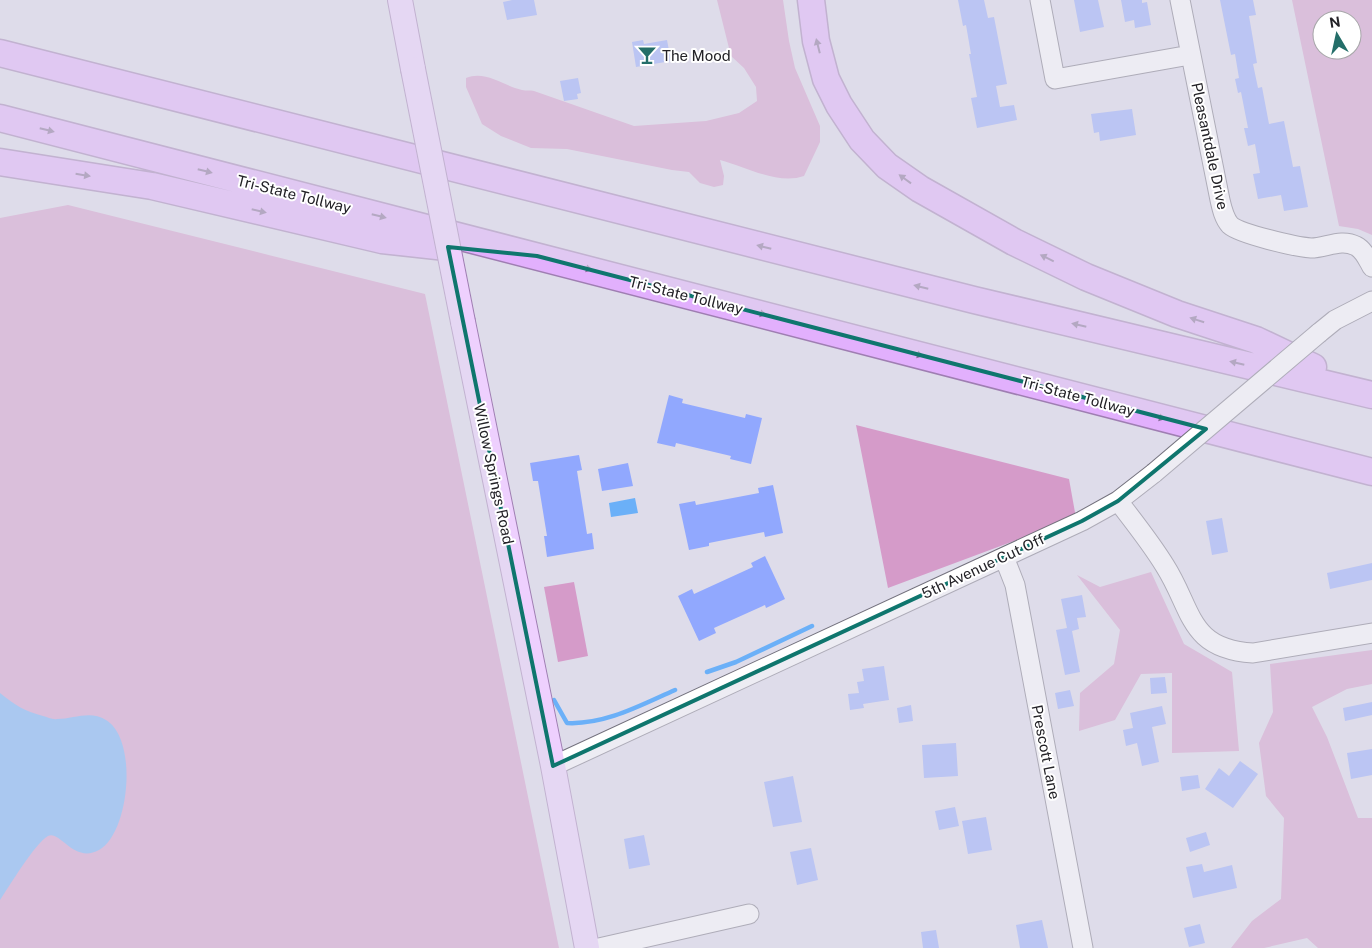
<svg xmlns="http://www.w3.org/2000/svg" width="1372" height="948" font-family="'Public Sans',sans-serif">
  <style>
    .green { fill: #d59bc9; fill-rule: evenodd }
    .water { fill: #6bb0f8 }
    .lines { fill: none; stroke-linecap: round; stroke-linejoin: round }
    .stream { stroke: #6bb0f8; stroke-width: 4.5 }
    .building { fill: #91a8fe }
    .minor-casing { stroke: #74727e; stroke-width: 21 }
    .major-casing { stroke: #9f7eb2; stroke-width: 26 }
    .highway-casing { stroke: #9f7eb2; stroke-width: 29 }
    .minor { stroke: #fff; stroke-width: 19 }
    .major { stroke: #eed0fe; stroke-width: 24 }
    .highway { stroke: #e2b0fd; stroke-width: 26 }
    .minor-bridge-casing { stroke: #74727e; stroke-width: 21; stroke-linecap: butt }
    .major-bridge-casing { stroke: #9f7eb2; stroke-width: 26; stroke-linecap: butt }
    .minor-bridge { stroke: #fff; stroke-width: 19 }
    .major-bridge { stroke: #eed0fe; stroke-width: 24 }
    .oneway { fill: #826992 }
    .marked { fill: none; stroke: #0f766e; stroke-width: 4; stroke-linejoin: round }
    .labels { text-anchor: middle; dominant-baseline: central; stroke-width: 4; stroke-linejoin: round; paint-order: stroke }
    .poi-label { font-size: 15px; fill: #232227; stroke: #fff; text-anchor: start }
    .street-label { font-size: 15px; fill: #232227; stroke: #fff }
  </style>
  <rect width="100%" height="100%" fill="#dedcea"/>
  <path class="green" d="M717 0H783L789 41 795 68 820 126V142L804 176C778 185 746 167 720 160L724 176 723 185 714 187 700 183 689 172 672 170 567 149 531 148 501 136 482 124 466 87V78C486 70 503 86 522 90 526 91 530 90 534 91L634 126 706 121 739 113 757 101 756 87 744 68 731 56Z
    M1292 0H1372V235L1358 229 1339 226ZM1322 20H1352V50H1322Z
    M68 205 425 294 559 948H0V218Z
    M856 425 1069 479 1076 518 888 588Z
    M1151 572 1184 644 1232 672 1239 751 1172 753V673L1141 674 1115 720 1079 731 1080 693 1114 664 1120 630 1077 575 1100 587Z
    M574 582 588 656 558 662 544 587Z
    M1372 650V684L1347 689 1312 707 1327 737 1358 818H1372V948H1318L1307 938 1264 948H1231L1252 921 1281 899 1284 818 1266 796 1259 743 1273 712 1270 664Z"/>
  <path class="water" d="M635 498 638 513 611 517 609 503Z
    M0 693C15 705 24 711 43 716 47 717 53 720 57 719 74 719 90 710 106 720 139 740 129 834 99 850 74 864 60 830 48 836 35 843 9 887 0 900Z"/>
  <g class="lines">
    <path class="stream" d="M707 672 736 662 812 626
      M554 700 567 723C605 725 641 705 675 690"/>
  </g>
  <path class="building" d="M512 0H534L537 15 507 20 503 2Z
    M958 0H984L988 18 994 17 1007 84 996 86 1000 107 1014 105 1017 120 977 128 971 98 977 97 969 54H971L966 25 963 26Z
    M1074 0H1098L1104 27 1080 32Z
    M1121 0H1142V3L1147 2 1151 25 1135 28 1134 20 1125 22Z
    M1220 0H1253L1256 15 1249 16 1257 63 1253 64 1258 88 1262 87 1269 124 1284 121 1293 167 1300 166 1308 207 1284 211 1281 195 1258 199 1253 174 1260 173 1255 144 1248 146 1244 128H1248L1241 92 1238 93 1235 79 1239 78 1235 54 1231 55Z
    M643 40 644 44 667 40 671 61 636 67 632 42Z
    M578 78 581 93 577 94 578 99 564 101 560 81Z
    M1132 109 1136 135 1100 141 1099 132 1094 133 1091 114Z
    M669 395 683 399 682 403 745 418 746 414 762 418 751 464 730 459 731 456 676 443 675 447 657 443Z
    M579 455 582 470 577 471 587 534 592 533 594 549 547 557 544 536H547L538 481H533L530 463Z
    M628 463 633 486 602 491 598 469Z
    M773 485 783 533 765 537 764 532 709 543V546L689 550 679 504 695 501 696 505 759 493 758 488Z
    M1222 518 1228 552 1212 555 1206 521Z
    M765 556 785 599 766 608 765 605 714 628 716 633 699 641 678 596 692 589 694 594 753 567 751 563Z
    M1372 563V580L1330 589 1327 573Z
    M1082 595 1086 617 1077 618 1079 629 1072 631 1080 672 1065 675 1056 630 1067 628 1061 599Z
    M884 666 889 700 863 704 864 708 850 710 848 694 859 693 857 682 864 681 862 669Z
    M1165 677 1167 693 1151 694 1150 678Z
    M1070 690 1074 706 1058 709 1055 693Z
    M1372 702V715L1345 721 1343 708Z
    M911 705 913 721 899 723 897 708Z
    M1162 706 1166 724 1152 727 1159 762 1142 766 1137 743 1126 746 1123 730 1133 728 1130 713Z
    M956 743 958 776 924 778 922 745Z
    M1372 749V775L1351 779 1347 753Z
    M1240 761 1258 774 1233 808 1205 789 1219 768 1229 776Z
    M1198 775 1200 788 1182 791 1180 777Z
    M793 776 802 822 773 827 764 782Z
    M955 807 959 826 939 830 935 811Z
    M986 817 992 850 968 854 962 821Z
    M1206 832 1210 845 1190 852 1186 838Z
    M644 835 650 865 629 869 624 839Z
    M811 848 818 880 797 885 790 852Z
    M1202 864 1204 872 1232 865 1237 888 1193 898 1186 867Z
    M1042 920 1048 948H1020L1016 925Z
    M1200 924 1205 943 1189 947 1184 928Z
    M936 930 939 948H923L921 932Z"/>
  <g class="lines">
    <g class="minor-casing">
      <path id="minor" d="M1040 0 1055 79 1190 55
        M1180 0 1220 200C1222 209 1224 218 1230 225 1240 234 1296 247 1311 248 1326 248 1341 238 1356 246 1364 250 1368 260 1372 267
        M1319 333 1335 320 1372 301
        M1118 501C1134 522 1151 543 1165 566 1193 610 1188 649 1253 653L1372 633
        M1004 557 1015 585 1083 948
        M553 766 1082 521 1118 501 1154 473
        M599 948 749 914"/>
    </g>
    <g class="major-casing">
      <path id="major" d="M400 0 413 69
        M463 322 553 766 587 948"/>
    </g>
    <g class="highway-casing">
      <path id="highway" d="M811 0 816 41 826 79 839 105 862 140 887 166 920 189 1014 242 1086 277 1177 314 1256 340 1313 367
        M0 53 974 300 1372 395
        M0 118 1372 472
        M0 162 152 186 382 240 446 247"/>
    </g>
    <use href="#minor" class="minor"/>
    <use href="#major" class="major"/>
    <use href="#highway" class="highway"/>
    <g class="minor-bridge-casing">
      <path id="minor-bridge" d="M1154 473 1319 333"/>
    </g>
    <g class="major-bridge-casing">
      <path id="major-bridge" d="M413 69 463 322"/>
    </g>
    <use href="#minor-bridge" class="minor-bridge"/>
    <use href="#major-bridge" class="major-bridge"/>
  </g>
  <defs><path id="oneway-solid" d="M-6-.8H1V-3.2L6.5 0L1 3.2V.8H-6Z" transform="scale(1.25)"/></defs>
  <g class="oneway">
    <use href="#oneway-solid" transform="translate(818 46) rotate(-104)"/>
    <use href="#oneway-solid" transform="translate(47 130) rotate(14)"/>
    <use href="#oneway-solid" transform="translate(205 171) rotate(14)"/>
    <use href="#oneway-solid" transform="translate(83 175) rotate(9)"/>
    <use href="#oneway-solid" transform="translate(905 179) rotate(-144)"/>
    <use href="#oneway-solid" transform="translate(259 211) rotate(13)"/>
    <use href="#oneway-solid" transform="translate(379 216) rotate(14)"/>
    <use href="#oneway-solid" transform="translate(764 247) rotate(-166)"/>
    <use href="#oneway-solid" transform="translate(1047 258) rotate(-154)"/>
    <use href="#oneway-solid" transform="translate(585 268) rotate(14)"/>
    <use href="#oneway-solid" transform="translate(921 287) rotate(-166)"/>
    <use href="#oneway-solid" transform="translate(759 313) rotate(14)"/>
    <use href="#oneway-solid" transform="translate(1197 320) rotate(-162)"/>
    <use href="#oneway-solid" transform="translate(1079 325) rotate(-167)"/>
    <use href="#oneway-solid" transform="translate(916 354) rotate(14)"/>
    <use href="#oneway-solid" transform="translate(1237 363) rotate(-167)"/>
    <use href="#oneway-solid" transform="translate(1158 417) rotate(15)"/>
  </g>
  <path d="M0 0H1372V948H0ZM448 247 537 256 1206 429 1118 501 1082 521 553 766Z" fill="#dedcea" fill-opacity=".55" fill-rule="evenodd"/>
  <path class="marked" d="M448 247 537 256 1206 429 1118 501 1082 521 553 766Z"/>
  <defs>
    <g id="bar-bare" transform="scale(1.5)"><path d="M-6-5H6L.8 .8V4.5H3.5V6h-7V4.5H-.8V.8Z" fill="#246e69" stroke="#fff" stroke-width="2.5" paint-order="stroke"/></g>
  </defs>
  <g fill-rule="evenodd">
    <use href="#bar-bare" x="647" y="55"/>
  </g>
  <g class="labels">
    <g class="poi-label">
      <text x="662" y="55">The Mood</text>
    </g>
    <g class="street-label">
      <text transform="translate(1210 146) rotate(78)">Pleasantdale Drive</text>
      <text transform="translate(294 194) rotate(14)">Tri-State Tollway</text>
      <text transform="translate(686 295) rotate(14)">Tri-State Tollway</text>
      <text transform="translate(1078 396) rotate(15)">Tri-State Tollway</text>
      <text transform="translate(494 474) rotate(78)">Willow Springs Road</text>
      <text transform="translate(983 566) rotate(-25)">5th Avenue Cut Off</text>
      <text transform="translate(1046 752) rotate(79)">Prescott Lane</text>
    </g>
  </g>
  <g transform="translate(1337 35) rotate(351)"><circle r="24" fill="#ffffff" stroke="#a7a7a9"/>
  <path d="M0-4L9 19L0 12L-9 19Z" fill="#246e69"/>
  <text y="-8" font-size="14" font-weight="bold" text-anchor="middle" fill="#232227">N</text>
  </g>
</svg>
